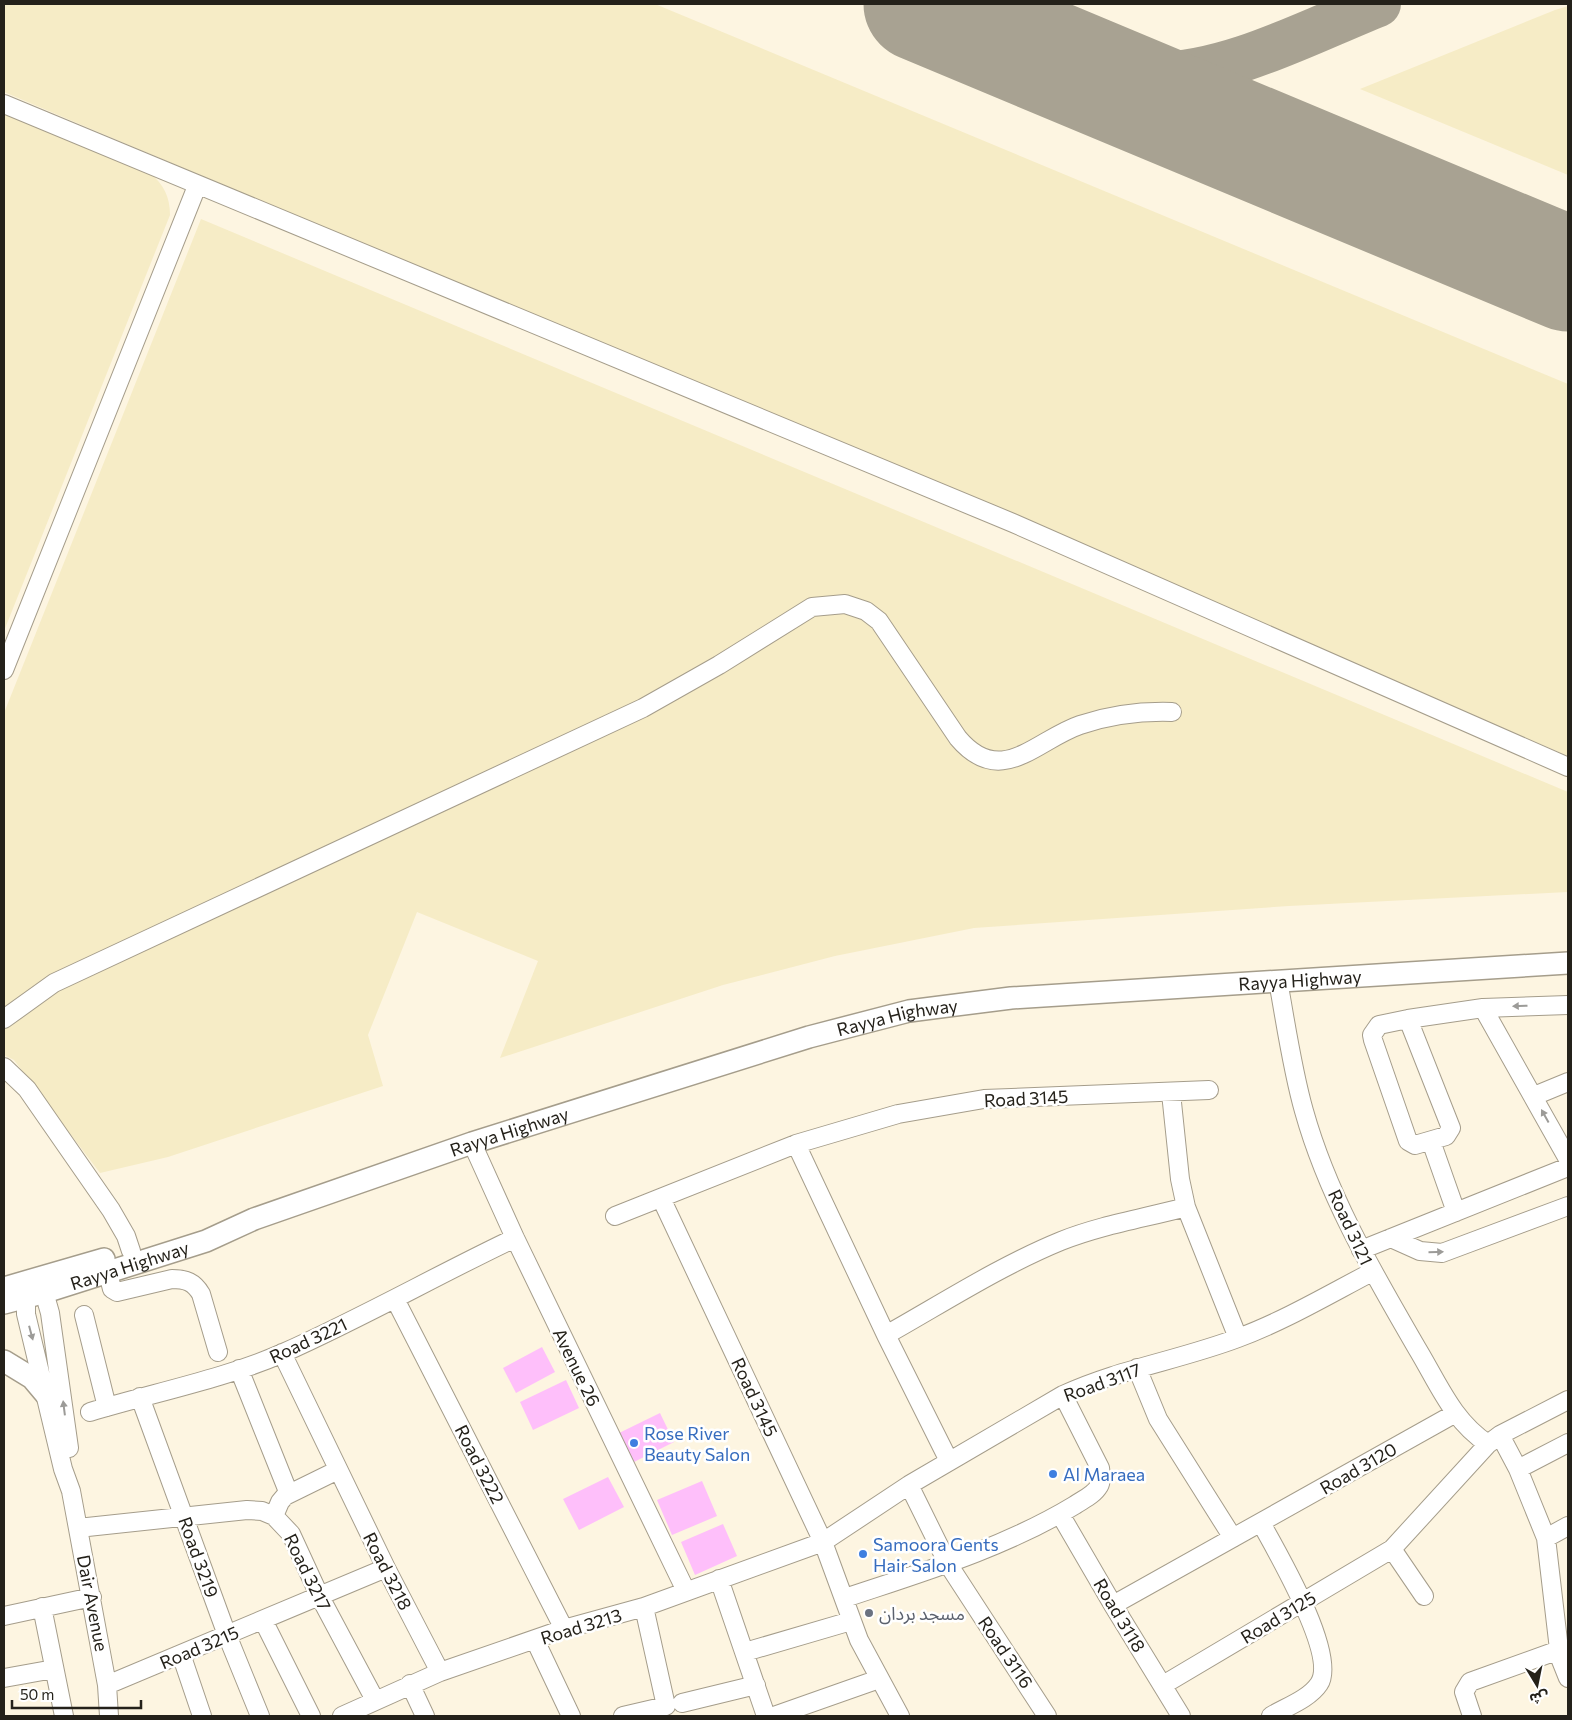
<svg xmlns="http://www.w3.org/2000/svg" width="1572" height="1720" font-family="Commissioner,'Noto Sans Arabic',sans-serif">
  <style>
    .sand { fill: #f6ecc6 }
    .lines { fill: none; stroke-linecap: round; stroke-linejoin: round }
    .taxiway { stroke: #a8a292; stroke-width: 46 }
    .runway { stroke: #a8a292; stroke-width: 115 }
    .building { fill: #febffa }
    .minor-casing { stroke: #a59d8b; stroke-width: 20 }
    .major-casing { stroke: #a59d8b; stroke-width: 24 }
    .minor { stroke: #fff; stroke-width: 18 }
    .major { stroke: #fff; stroke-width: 21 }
    .oneway { fill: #9c9b98 }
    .shop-dot { fill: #3f7fe0; stroke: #fff; stroke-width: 2 }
    .worship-dot { fill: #6b7280; stroke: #fff; stroke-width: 2 }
    .labels { text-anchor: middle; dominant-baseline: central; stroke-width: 5; stroke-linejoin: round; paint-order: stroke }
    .street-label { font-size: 18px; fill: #24211a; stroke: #fff }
    .shop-label { font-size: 18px; fill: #366cbe; stroke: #fff; text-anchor: start }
    .worship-label { font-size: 18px; fill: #5b616d; stroke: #fff; text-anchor: start }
  </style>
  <rect width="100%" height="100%" fill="#fdf5e1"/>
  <path class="sand" d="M4 4H655L1568 384V756L4 92Z
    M1568 6V175L1360 89 1555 10Z
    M4 113 150 173C164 185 170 197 170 215L4 631Z
    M201 219 1568 792V892L1289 906 974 928 835 956 723 985 500 1058 538 961 417 912 368 1035 383 1086 168 1157 100 1173 14 1060 4 1055V713Z"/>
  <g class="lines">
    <path class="taxiway" d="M1068 65C1097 70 1125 75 1155 75 1229 75 1310 31 1378 4"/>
    <path class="runway" d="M921 4 1568 274"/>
  </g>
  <path class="building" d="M542 1347 555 1372 516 1393 503 1368Z
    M566 1380 579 1408 533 1430 520 1402Z
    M660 1413 674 1442 632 1463 617 1434Z
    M608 1477 624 1507 579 1530 563 1499Z
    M702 1481 717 1516 672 1535 657 1500Z
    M723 1524 737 1556 695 1575 681 1542Z"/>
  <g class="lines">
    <g class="minor-casing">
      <path id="minor" d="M4 104 1013 523 1568 767
        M4 670 197 186
        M1278 981C1286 1024 1292 1069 1304 1111 1328 1197 1374 1274 1418 1350 1439 1385 1453 1421 1488 1444
        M1483 1008 1568 1159
        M4 1019 54 983 643 708 719 665 812 607 845 604 866 611 879 621 958 738C1001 789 1036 740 1080 725 1110 715 1140 711 1172 712
        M1408 1019 1451 1128 1446 1136 1415 1145 1408 1141 1373 1040 1372 1035 1379 1025Z
        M1408 1019 1483 1008 1568 1005
        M4 1067 27 1089 111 1210 126 1236 131 1251
        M1171 1093 1180 1179 1186 1207 1238 1338
        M1534 1096 1568 1082
        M1431 1141 1456 1212
        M472 1143 515 1238 686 1591
        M796 1144 886 1335 949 1461
        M661 1198 823 1542 859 1640 900 1716
        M615 1216 796 1144 898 1114 984 1099 1209 1090
        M1391 1238 1420 1251 1442 1253 1568 1206
        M1361 1250 1568 1167
        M108 1273 112 1289 117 1292 172 1279C186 1279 194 1282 201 1294L218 1352
        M30 1286 46 1299 50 1313 69 1448
        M34 1288 26 1303V1314L63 1469 71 1491 107 1685 109 1716
        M395 1299 564 1629
        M84 1315 107 1407
        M886 1335C943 1303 1000 1266 1061 1241 1101 1225 1145 1218 1186 1207
        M282 1353 386 1568 440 1672
        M1137 1368 1158 1419 1233 1538
        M239 1369 289 1494
        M140 1397 227 1635 260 1716
        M90 1412C152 1393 224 1379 283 1353 362 1318 437 1275 515 1238
        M1500 1435 1518 1469 1546 1538 1560 1658 1568 1678
        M1518 1469 1568 1443
        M909 1485 948 1564 1047 1716
        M1060 1514 1113 1605 1181 1716
        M274 1516 280 1502 285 1496 338 1470
        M1261 1523C1277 1552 1338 1656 1319 1684 1309 1699 1286 1707 1271 1716
        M78 1528 247 1510 262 1511 274 1516 291 1534 320 1597 375 1700
        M1546 1538 1568 1526
        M1392 1549 1424 1596
        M719 1579 766 1716
        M845 1598C923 1572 1004 1548 1075 1505 1082 1500 1094 1495 1099 1486 1102 1481 1101 1474 1100 1468L1063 1395
        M1113 1605 1454 1414
        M42 1607 64 1716
        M4 1616 92 1597
        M263 1620 311 1716
        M535 1640 571 1716
        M745 1652 851 1621
        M181 1654 202 1716
        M4 1678 54 1669
        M410 1684 425 1716
        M107 1685 386 1568
        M1163 1685 1392 1549 1488 1444 1500 1435 1568 1400
        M682 1703 756 1685
        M342 1716 440 1672 564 1629 644 1607 823 1542 909 1485 1063 1395C1119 1369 1180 1360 1238 1338 1284 1321 1328 1295 1372 1272
        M623 1716 666 1706 644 1607
        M774 1716 879 1679
        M1472 1716 1464 1692 1470 1682 1559 1650"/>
    </g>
    <g class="major-casing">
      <g id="major">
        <path d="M4 1288 104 1259"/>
        <path id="s1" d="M4 1303 42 1293 206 1241 254 1219 472 1143 809 1037 909 1011 1011 998 1568 963"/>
        <path d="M4 1361 32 1378 48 1397"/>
      </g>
    </g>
    <use href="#minor" class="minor"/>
    <use href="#major" class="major"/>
  </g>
  <defs><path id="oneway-solid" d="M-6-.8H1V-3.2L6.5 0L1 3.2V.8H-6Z" transform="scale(1.25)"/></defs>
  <g class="oneway">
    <use href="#oneway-solid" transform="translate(1520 1006) rotate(178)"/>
    <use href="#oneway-solid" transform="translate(1545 1116) rotate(-119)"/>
    <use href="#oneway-solid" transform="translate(1436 1252) rotate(-2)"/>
    <use href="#oneway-solid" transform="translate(31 1333) rotate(75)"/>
    <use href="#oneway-solid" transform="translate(64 1408) rotate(-97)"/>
  </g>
  <g class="shop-dot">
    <circle cx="634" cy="1443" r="5"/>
    <circle cx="1053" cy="1474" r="5"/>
    <circle cx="863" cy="1554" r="5"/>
  </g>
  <circle class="worship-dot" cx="869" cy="1613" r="5"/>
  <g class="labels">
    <g class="street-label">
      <text stroke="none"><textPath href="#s1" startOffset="1344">Rayya Highway</textPath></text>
      <text stroke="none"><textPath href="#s1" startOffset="939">Rayya Highway</textPath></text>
      <text transform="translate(1026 1098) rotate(-3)">Road 3145</text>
      <text stroke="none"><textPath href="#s1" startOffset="534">Rayya Highway</textPath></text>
      <text transform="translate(1351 1227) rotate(65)">Road 3121</text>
      <text stroke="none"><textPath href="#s1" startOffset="131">Rayya Highway</textPath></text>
      <text transform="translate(308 1340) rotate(-25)">Road 3221</text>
      <text transform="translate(577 1367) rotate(64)">Avenue 26</text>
      <text transform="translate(1102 1382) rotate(-20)">Road 3117</text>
      <text transform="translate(755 1397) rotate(65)">Road 3145</text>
      <text transform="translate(480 1464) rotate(63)">Road 3222</text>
      <text transform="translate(1358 1468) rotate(-30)">Road 3120</text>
      <text transform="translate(199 1557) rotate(70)">Road 3219</text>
      <text transform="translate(388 1571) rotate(63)">Road 3218</text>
      <text transform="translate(308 1572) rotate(64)">Road 3217</text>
      <text transform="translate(93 1603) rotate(79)">Dair Avenue</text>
      <text transform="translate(1120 1615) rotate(59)">Road 3118</text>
      <text transform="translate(1278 1617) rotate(-31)">Road 3125</text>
      <text transform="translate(581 1626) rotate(-17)">Road 3213</text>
      <text transform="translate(199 1647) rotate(-23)">Road 3215</text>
      <text transform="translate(1006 1652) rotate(56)">Road 3116</text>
    </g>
    <g class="shop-label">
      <text x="644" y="1433">Rose River<tspan x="644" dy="21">Beauty Salon</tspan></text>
      <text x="1063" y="1474">Al Maraea</text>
      <text x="873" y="1544">Samoora Gents<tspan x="873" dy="21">Hair Salon</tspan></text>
    </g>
    <g class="worship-label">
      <text x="879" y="1613">مسجد بردان</text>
    </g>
  </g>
  <rect width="1572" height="1720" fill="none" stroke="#24211a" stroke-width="10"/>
  <g transform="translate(1537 1685) rotate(170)" stroke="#ffffff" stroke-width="4" paint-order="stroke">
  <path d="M0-4L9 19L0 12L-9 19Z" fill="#24211a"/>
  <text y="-8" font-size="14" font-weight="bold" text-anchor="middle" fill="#24211a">ش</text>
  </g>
  <path d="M12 1700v8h129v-8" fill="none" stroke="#24211a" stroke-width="2.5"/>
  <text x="20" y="1700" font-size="15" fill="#24211a" stroke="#ffffff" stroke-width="4" paint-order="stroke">50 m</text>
</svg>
